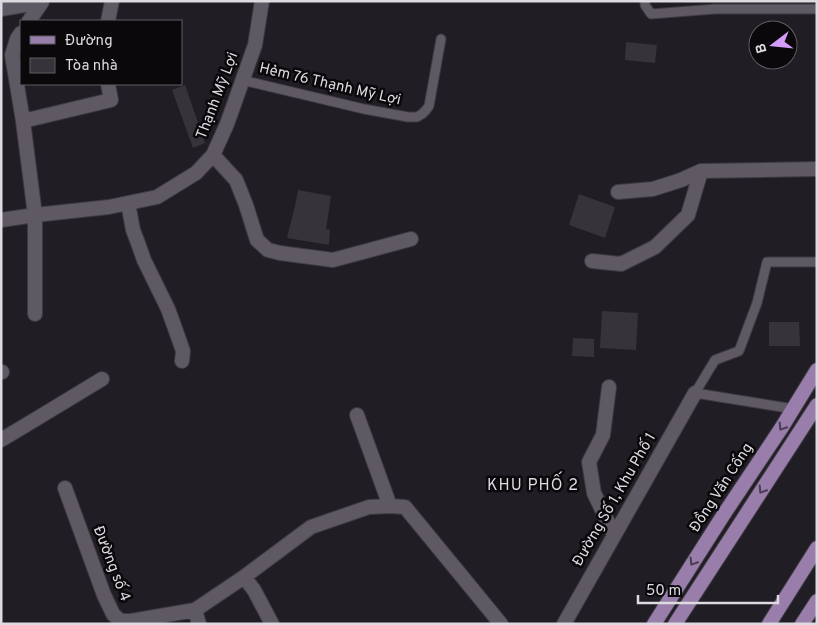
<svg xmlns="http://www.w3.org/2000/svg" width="818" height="625" font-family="Overpass,sans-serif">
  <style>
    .building { fill: #37333b }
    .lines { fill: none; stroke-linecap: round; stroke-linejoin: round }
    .service-casing { stroke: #3d3a40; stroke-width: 11 }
    .minor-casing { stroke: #3d3a40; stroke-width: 16 }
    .primary-casing { stroke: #3d3a40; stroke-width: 16 }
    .service { stroke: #5e5962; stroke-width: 9 }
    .minor { stroke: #5e5962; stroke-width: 14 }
    .primary { stroke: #997eab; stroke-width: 14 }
    .oneway { stroke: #4a3d53 }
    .labels { text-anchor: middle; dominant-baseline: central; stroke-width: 5; stroke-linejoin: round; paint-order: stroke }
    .street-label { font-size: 15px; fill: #dddae0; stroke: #0a080b }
    .neighbourhood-label { font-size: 16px; letter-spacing: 1px; fill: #dddae0; stroke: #0a080b }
  </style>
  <rect width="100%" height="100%" fill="#211d24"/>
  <path class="building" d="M626 42 657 45 655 63 625 60Z
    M185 85 205 143 193 148 172 90Z
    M298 190 331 196 326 229 330 230 329 245 287 238 295 206Z
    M579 194 615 207 605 238 569 225Z
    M602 311 638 313 636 350 600 348Z
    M769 322H799L800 346H769Z
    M573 338 594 339V357L572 356Z"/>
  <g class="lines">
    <g class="service-casing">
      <path id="service" d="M645 1V5L651 14 715 9H817
        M242 80 364 109 408 117H417L422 114 426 110 429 106 441 39
        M794 409 695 393 715 360 739 351 757 303 767 262H817"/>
    </g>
    <g class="minor-casing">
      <path id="minor" d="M1 9 42 2
        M29 21 42 2
        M108 21 112 1
        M21 33 17 39 12 55 23 121 35 215V314
        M23 121 111 100 108 84
        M213 155 236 180 246 205 257 240 268 250 280 253 333 260 411 239
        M618 192 653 189 681 180 701 171
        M128 203 133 230 138 243 144 260 168 309 176 331 183 351 182 361
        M1 220 35 215 109 207 157 197 196 173 213 155 227 124 255 45 262 1
        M592 261 621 264 655 247 688 215 701 171 817 169
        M1 372H2
        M609 387 603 435 589 462 594 493 614 535
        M357 415 390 506
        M1 440 41 416 102 379
        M65 488 104 595 113 614 120 621H131L195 610 244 577 311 527 369 507 390 506 405 507 501 624
        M244 577 254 590 272 624
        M195 610 199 624
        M564 624 695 393"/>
    </g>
    <g class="primary-casing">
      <path id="primary" d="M654 624 724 514 782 427 817 370
        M675 624 817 405
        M769 624 817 548
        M802 624 817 601"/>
    </g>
    <use href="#service" class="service"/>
    <use href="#minor" class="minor"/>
    <use href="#primary" class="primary"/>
  </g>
  <defs><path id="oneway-chevron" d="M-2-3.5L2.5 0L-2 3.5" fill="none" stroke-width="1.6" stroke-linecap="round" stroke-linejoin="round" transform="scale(1.25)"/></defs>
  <g class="oneway">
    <use href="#oneway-chevron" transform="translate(782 427) rotate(123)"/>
    <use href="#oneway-chevron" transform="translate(762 490) rotate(123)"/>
    <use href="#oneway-chevron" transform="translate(693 562) rotate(122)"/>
  </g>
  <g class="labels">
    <g class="street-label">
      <text transform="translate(330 85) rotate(13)">Hẻm 76 Thạnh Mỹ Lợi</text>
      <text transform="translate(218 96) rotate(-69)">Thạnh Mỹ Lợi</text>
      <text transform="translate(722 488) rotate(-57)">Đồng Văn Cống</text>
      <text transform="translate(615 500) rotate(-60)">Đường Số 1, Khu Phố 1</text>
      <text transform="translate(111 564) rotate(69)">Đường số 4</text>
    </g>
    <g class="neighbourhood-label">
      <text x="533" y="486">KHU PHỐ 2</text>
    </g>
  </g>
  <rect width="818" height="625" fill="none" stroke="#dddae0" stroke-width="5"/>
  <rect x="20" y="20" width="162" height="65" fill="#0a080b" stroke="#5e5c60"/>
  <rect x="30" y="36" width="25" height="8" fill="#997eab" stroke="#5e5c60"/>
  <text x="65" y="45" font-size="15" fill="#dddae0">Đường</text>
  <rect x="30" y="58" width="25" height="15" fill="#37333b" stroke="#5e5c60"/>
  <text x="65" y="70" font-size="15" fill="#dddae0">Tòa nhà</text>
  <g transform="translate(773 45) rotate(254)"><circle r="24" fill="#0a080b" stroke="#5e5c60"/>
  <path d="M0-4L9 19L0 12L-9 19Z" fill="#d59bfa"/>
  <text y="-8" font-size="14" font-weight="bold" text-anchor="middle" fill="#dddae0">B</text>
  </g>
  <path d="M638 595v8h140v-8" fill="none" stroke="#dddae0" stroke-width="2.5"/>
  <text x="646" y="595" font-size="15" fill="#dddae0" stroke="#0a080b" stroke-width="4" paint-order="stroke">50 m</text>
</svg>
